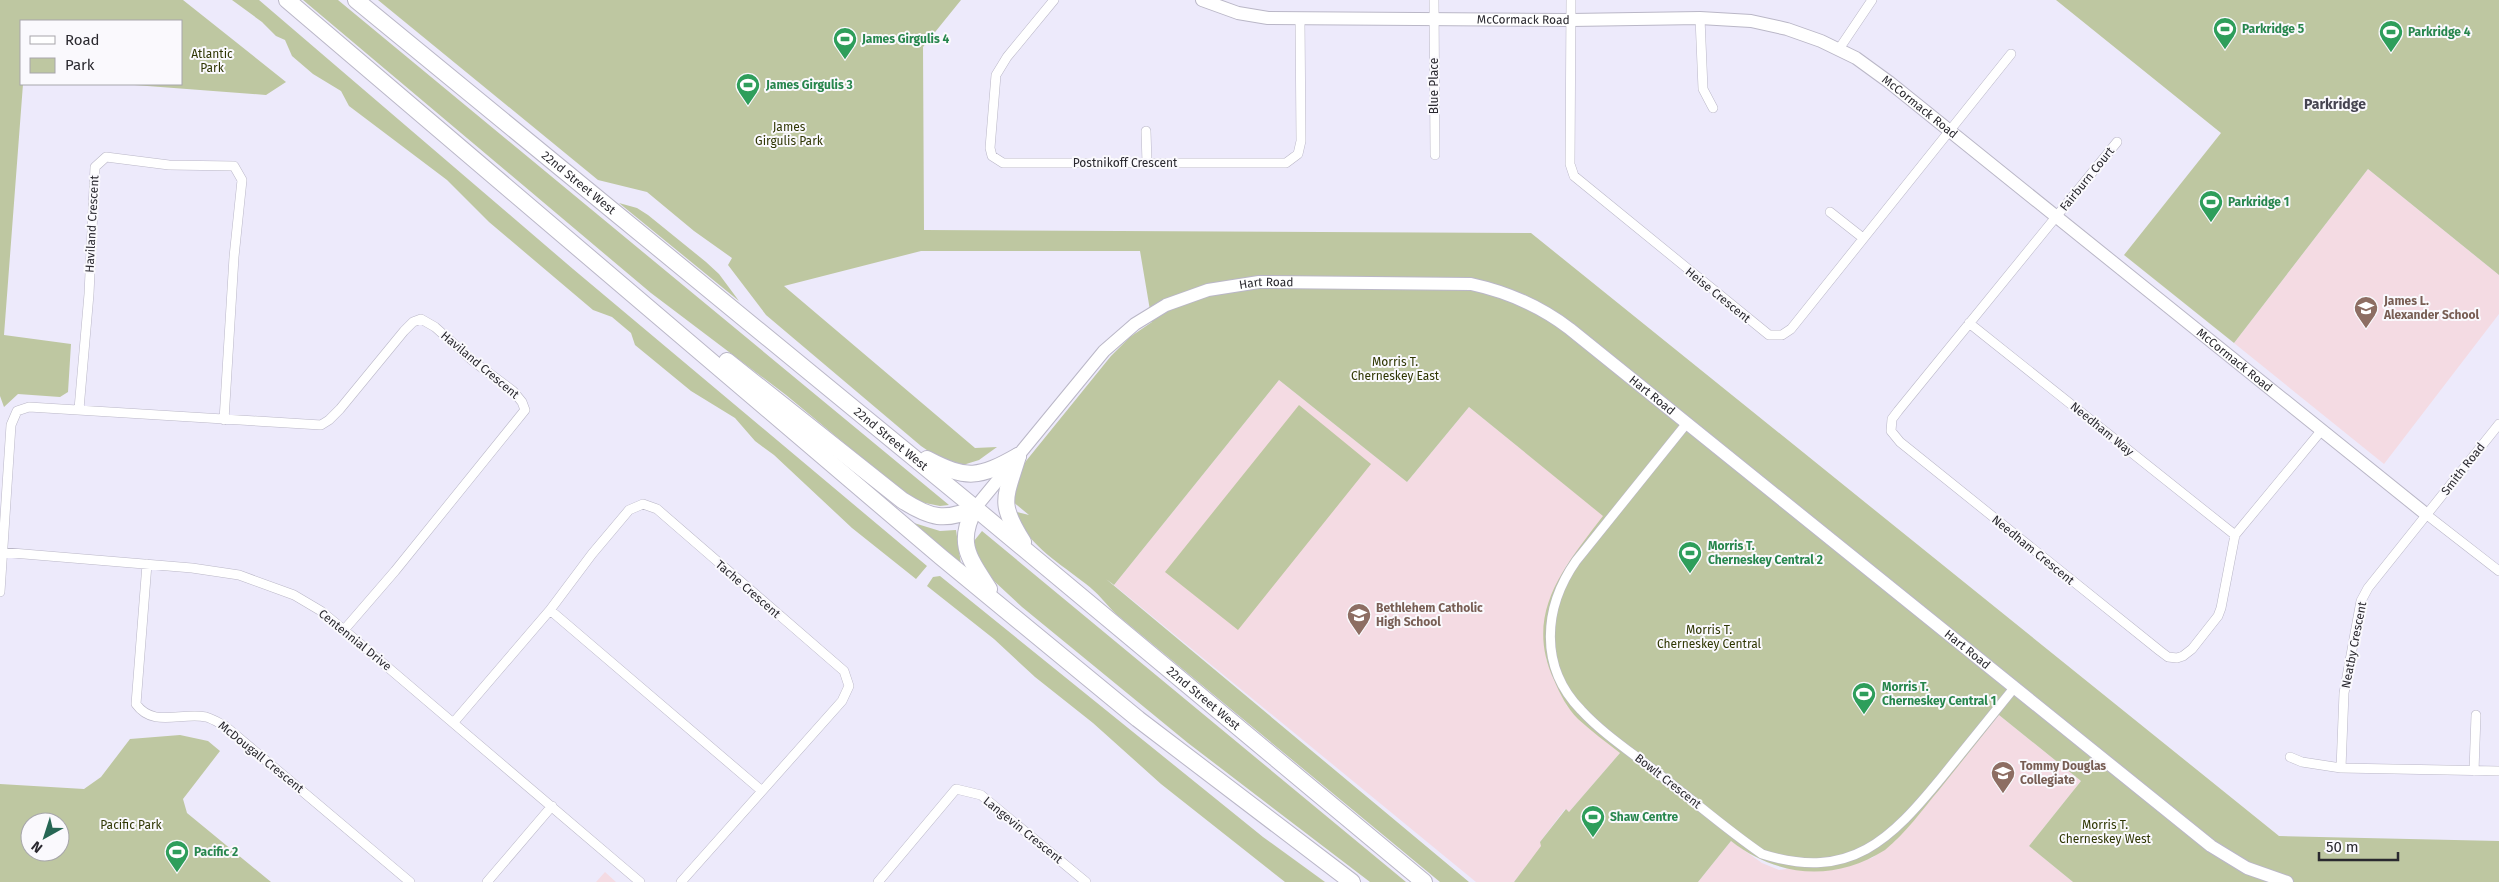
<svg xmlns="http://www.w3.org/2000/svg" width="2499" height="882" font-family="'Fira Sans',sans-serif">
  <style>
    .education { fill: #f4dbe3 }
    .green { fill: #bec7a1; fill-rule: evenodd }
    .lines { fill: none; stroke-linecap: round; stroke-linejoin: round }
    .street-casing { stroke: #bab7c7; stroke-width: 10 }
    .secondary-casing { stroke: #bab7c7; stroke-width: 14 }
    .highway-casing { stroke: #bab7c7; stroke-width: 18 }
    .street { stroke: #fff; stroke-width: 9 }
    .secondary { stroke: #fff; stroke-width: 12 }
    .highway { stroke: #fff; stroke-width: 16 }
    .labels { text-anchor: middle; dominant-baseline: central; stroke-width: 4; stroke-linejoin: round; paint-order: stroke }
    .street-label { font-size: 12px; fill: #2a292f; stroke: #faf9fd }
    .leisure-label { font-size: 12px; font-weight: bold; fill: #27864d; stroke: #faf9fd; text-anchor: start }
    .park-label { font-size: 12px; fill: #2f3603; stroke: #faf9fd }
    .education-label { font-size: 12px; font-weight: bold; fill: #785e54; stroke: #faf9fd; text-anchor: start }
    .neighbourhood-label { font-size: 14px; font-weight: bold; fill: #464451; stroke: #faf9fd }
  </style>
  <rect width="100%" height="100%" fill="#edeafb"/>
  <path class="education" d="M2368 169 2499 275V314L2384 464 2234 343Z
    M1279 380 1407 482 1469 407 1604 516 1566 566 1546 659 1567 706 1620 753 1569 812 1565 809 1540 842 1542 846 1514 882H1476L1114 585Z
    M1999 715 2081 781 2029 846 2073 882H1698L1731 841 1762 863 1779 870 1872 858 1895 841Z
    M605 872 616 882H596Z"/>
  <path class="green" d="M0 0H183L286 82 266 95 121 84H181V21H21V84H23L4 335 71 344 68 392 60 397 18 394 4 407 0 396Z
    M232 0H259L573 269 927 566 916 579 852 528 774 455 755 441 735 418 691 391 635 345 631 333 612 317 593 310 489 222 447 180 349 106 341 91 313 74 292 56 285 40 276 36 262 22Z
    M303 0H338L949 505 940 506 915 501 896 486 786 395 651 293Z
    M378 0H961L923 47 924 230 1531 233 2279 836 2499 841V882H2073L2029 846 2081 781 1999 715C1979 740 1959 765 1939 790 1922 810 1906 833 1885 850 1834 882 1779 878 1731 841L1698 882H1514L1541 846 1540 842 1566 809 1569 812 1620 753C1606 742 1591 731 1578 719 1567 708 1560 694 1554 680 1523 613 1565 566 1603 516L1469 407 1407 482 1279 380 1114 585 1106 579 1469 882H1440L1116 614C1106 604 1097 592 1086 584 1058 562 1028 545 1013 511L1029 515 1012 501 1020 471 1026 461 1111 356 1130 337 1152 322 1140 251H921L784 286 975 448 997 447 979 460 963 465H949L921 446 766 315 728 265 732 258 694 231 647 192 598 180Z
    M2056 0H2499V275L2368 169 2234 343 2124 255 2221 133Z
    M619 203 637 208 648 215 706 262 719 274 739 301Z
    M1299 405 1371 464 1238 630 1165 572Z
    M914 523 940 531 956 530 961 564Z
    M982 531 1406 882H1370L1188 743 1022 607 994 581 970 546Z
    M940 576 1263 837 1325 882H1285L1161 784 1093 723 1035 677 994 639 927 586 933 577Z
    M180 735 208 741 220 751 183 799 187 813 271 882H0V784L84 789 101 777 130 739ZM30 822H60V852H30Z"/>
  <g class="lines">
    <g class="street-casing">
      <path id="street" d="M1054 0 1007 57 996 75 990 148 992 156 1003 163H1286L1298 154 1301 141 1300 19
        M1434 0 1435 155
        M1571 0 1570 164 1574 176 1769 335H1782L1791 329 2011 54
        M1700 18 1703 89 1713 108
        M1839 49 1872 0
        M1146 131 1147 163
        M2117 142 1898 411 1892 419 1891 431 1900 442 2160 651 2168 657 2177 658 2183 656 2192 649 2218 616 2221 608 2235 535 2321 431
        M1830 212 1863 238
        M1969 323 2235 535
        M79 409 89 294 95 167 106 157 169 165 234 166 242 180 234 257 224 420
        M1687 423 1576 561C1543 608 1539 667 1581 710 1604 735 1634 754 1660 775 1694 801 1727 830 1762 854 1851 882 1891 839 1942 777 1966 747 1990 718 2014 688
        M2499 424 2368 588 2361 601 2344 693 2341 768 2499 771
        M2427 515 2499 571
        M0 552 192 568 239 575 294 595 321 611 344 630 640 882
        M147 564 136 704C153 728 181 712 206 717 213 719 219 723 225 726L410 882
        M0 592 11 425 17 411 29 407 321 425 329 420 340 409 404 331 413 322 421 319 435 327 473 361 513 391 522 402 525 410 395 571 344 630
        M550 610 762 791
        M454 722 550 610 592 554 629 510 643 504 657 509 844 671 849 686 842 701 681 882
        M2290 757 2302 762 2341 768
        M2474 771 2476 715
        M487 882 552 806
        M878 882 956 789 981 795 1086 882"/>
    </g>
    <g class="secondary-casing">
      <g id="secondary">
        <path id="s1" d="M1202 0 1238 13 1268 18 1571 20 1700 18 1751 21 1787 29 1821 41 1856 58 1889 82 2427 515"/>
        <path id="s2" d="M975 508 1104 351 1135 324 1166 305 1208 290 1259 282 1471 284C1508 292 1540 306 1570 329L2211 846 2247 868 2287 882"/>
      </g>
    </g>
    <g class="highway-casing">
      <g id="highway">
        <path d="M287 0 941 557 1138 719 1352 882"/>
        <path id="s3" d="M356 0 975 508 1424 882"/>
        <path d="M727 361 902 500C930 518 945 522 975 508"/>
        <path d="M1018 456C1005 499 998 502 1023 542"/>
        <path d="M927 459C967 480 979 478 1018 456"/>
        <path d="M975 508C956 543 969 558 989 589"/>
      </g>
    </g>
    <use href="#street" class="street"/>
    <use href="#secondary" class="secondary"/>
    <use href="#highway" class="highway"/>
  </g>
  <defs>
    <g id="stadium-pin" transform="scale(1.25)"><path d="M0 17L-7.5 6A9.5 9.5 0 1 1 7.5 6Z" fill="#2e9e5b" stroke="#faf9fd"/><path d="M0-5a6.5 5 0 1 0 0 10a6.5 5 0 1 0 0-10ZM-3.5-1.8h7v3.6h-7Z" fill="#fff"/></g>
    <g id="school-pin" transform="scale(1.25)"><path d="M0 17L-7.5 6A9.5 9.5 0 1 1 7.5 6Z" fill="#8d6e63" stroke="#faf9fd"/><path d="M0-5L7-2L0 1L-7-2ZM-4 1L0 2.5L4 1V4Q0 6-4 4Z" fill="#fff"/></g>
  </defs>
  <g fill-rule="evenodd">
    <use href="#stadium-pin" x="2225" y="29"/>
    <use href="#stadium-pin" x="2391" y="32"/>
    <use href="#stadium-pin" x="845" y="39"/>
    <use href="#stadium-pin" x="748" y="85"/>
    <use href="#stadium-pin" x="2211" y="202"/>
    <use href="#school-pin" x="2366" y="308"/>
    <use href="#stadium-pin" x="1690" y="553"/>
    <use href="#school-pin" x="1359" y="615"/>
    <use href="#stadium-pin" x="1864" y="694"/>
    <use href="#school-pin" x="2003" y="773"/>
    <use href="#stadium-pin" x="1593" y="817"/>
    <use href="#stadium-pin" x="177" y="852"/>
  </g>
  <g class="labels">
    <g class="street-label">
      <text stroke="none"><textPath href="#s1" startOffset="324">McCormack Road</textPath></text>
      <text transform="translate(1434 86) rotate(-90)">Blue Place</text>
      <text stroke="none"><textPath href="#s1" startOffset="744">McCormack Road</textPath></text>
      <text x="1125" y="163">Postnikoff Crescent</text>
      <text transform="translate(2087 179) rotate(-51)">Fairburn Court</text>
      <text stroke="none"><textPath href="#s3" startOffset="288">22nd Street West</textPath></text>
      <text transform="translate(92 224) rotate(-87)">Haviland Crescent</text>
      <text stroke="none"><textPath href="#s2" startOffset="384">Hart Road</textPath></text>
      <text transform="translate(1718 295) rotate(39)">Heise Crescent</text>
      <text stroke="none"><textPath href="#s1" startOffset="1148">McCormack Road</textPath></text>
      <text transform="translate(480 365) rotate(40)">Haviland Crescent</text>
      <text stroke="none"><textPath href="#s2" startOffset="804">Hart Road</textPath></text>
      <text transform="translate(2102 429) rotate(39)">Needham Way</text>
      <text stroke="none"><textPath href="#s3" startOffset="692">22nd Street West</textPath></text>
      <text transform="translate(2463 469) rotate(-52)">Smith Road</text>
      <text transform="translate(2033 550) rotate(39)">Needham Crescent</text>
      <text transform="translate(748 589) rotate(41)">Tache Crescent</text>
      <text transform="translate(355 640) rotate(39)">Centennial Drive</text>
      <text transform="translate(2354 645) rotate(-79)">Neatby Crescent</text>
      <text stroke="none"><textPath href="#s2" startOffset="1209">Hart Road</textPath></text>
      <text stroke="none"><textPath href="#s3" startOffset="1098">22nd Street West</textPath></text>
      <text transform="translate(261 757) rotate(39)">McDougall Crescent</text>
      <text transform="translate(1668 781) rotate(38)">Bowlt Crescent</text>
      <text transform="translate(1023 830) rotate(39)">Langevin Crescent</text>
    </g>
    <g class="leisure-label">
      <text x="2242" y="29">Parkridge 5</text>
      <text x="2408" y="32">Parkridge 4</text>
      <text x="862" y="39">James Girgulis 4</text>
      <text x="766" y="85">James Girgulis 3</text>
      <text x="2228" y="202">Parkridge 1</text>
      <text x="1708" y="546">Morris T.<tspan x="1708" dy="14">Cherneskey Central 2</tspan></text>
      <text x="1882" y="687">Morris T.<tspan x="1882" dy="14">Cherneskey Central 1</tspan></text>
      <text x="1610" y="817">Shaw Centre</text>
      <text x="194" y="852">Pacific 2</text>
    </g>
    <g class="park-label">
      <text x="212" y="54">Atlantic<tspan x="212" dy="14">Park</tspan></text>
      <text x="789" y="127">James<tspan x="789" dy="14">Girgulis Park</tspan></text>
      <text x="1395" y="362">Morris T.<tspan x="1395" dy="14">Cherneskey East</tspan></text>
      <text x="1709" y="630">Morris T.<tspan x="1709" dy="14">Cherneskey Central</tspan></text>
      <text x="131" y="825">Pacific Park</text>
      <text x="2105" y="825">Morris T.<tspan x="2105" dy="14">Cherneskey West</tspan></text>
    </g>
    <g class="education-label">
      <text x="2384" y="301">James L.<tspan x="2384" dy="14">Alexander School</tspan></text>
      <text x="1376" y="608">Bethlehem Catholic<tspan x="1376" dy="14">High School</tspan></text>
      <text x="2020" y="766">Tommy Douglas<tspan x="2020" dy="14">Collegiate</tspan></text>
    </g>
    <g class="neighbourhood-label">
      <text x="2335" y="104">Parkridge</text>
    </g>
  </g>
  <rect x="20" y="20" width="162" height="65" fill="#faf9fd" stroke="#a7a6ab"/>
  <rect x="30" y="36" width="25" height="8" fill="#ffffff" stroke="#a7a6ab"/>
  <text x="65" y="45" font-size="15" fill="#2a292f">Road</text>
  <rect x="30" y="58" width="25" height="15" fill="#bec7a1" stroke="#a7a6ab"/>
  <text x="65" y="70" font-size="15" fill="#2a292f">Park</text>
  <g transform="translate(45 837) rotate(219)"><circle r="24" fill="#faf9fd" stroke="#a7a6ab"/>
  <path d="M0-4L9 19L0 12L-9 19Z" fill="#266654"/>
  <text y="-8" font-size="14" font-weight="bold" text-anchor="middle" fill="#2a292f">N</text>
  </g>
  <path d="M2319 852v8h79v-8" fill="none" stroke="#2a292f" stroke-width="2.5"/>
  <text x="2326" y="852" font-size="15" fill="#2a292f" stroke="#faf9fd" stroke-width="4" paint-order="stroke">50 m</text>
</svg>
